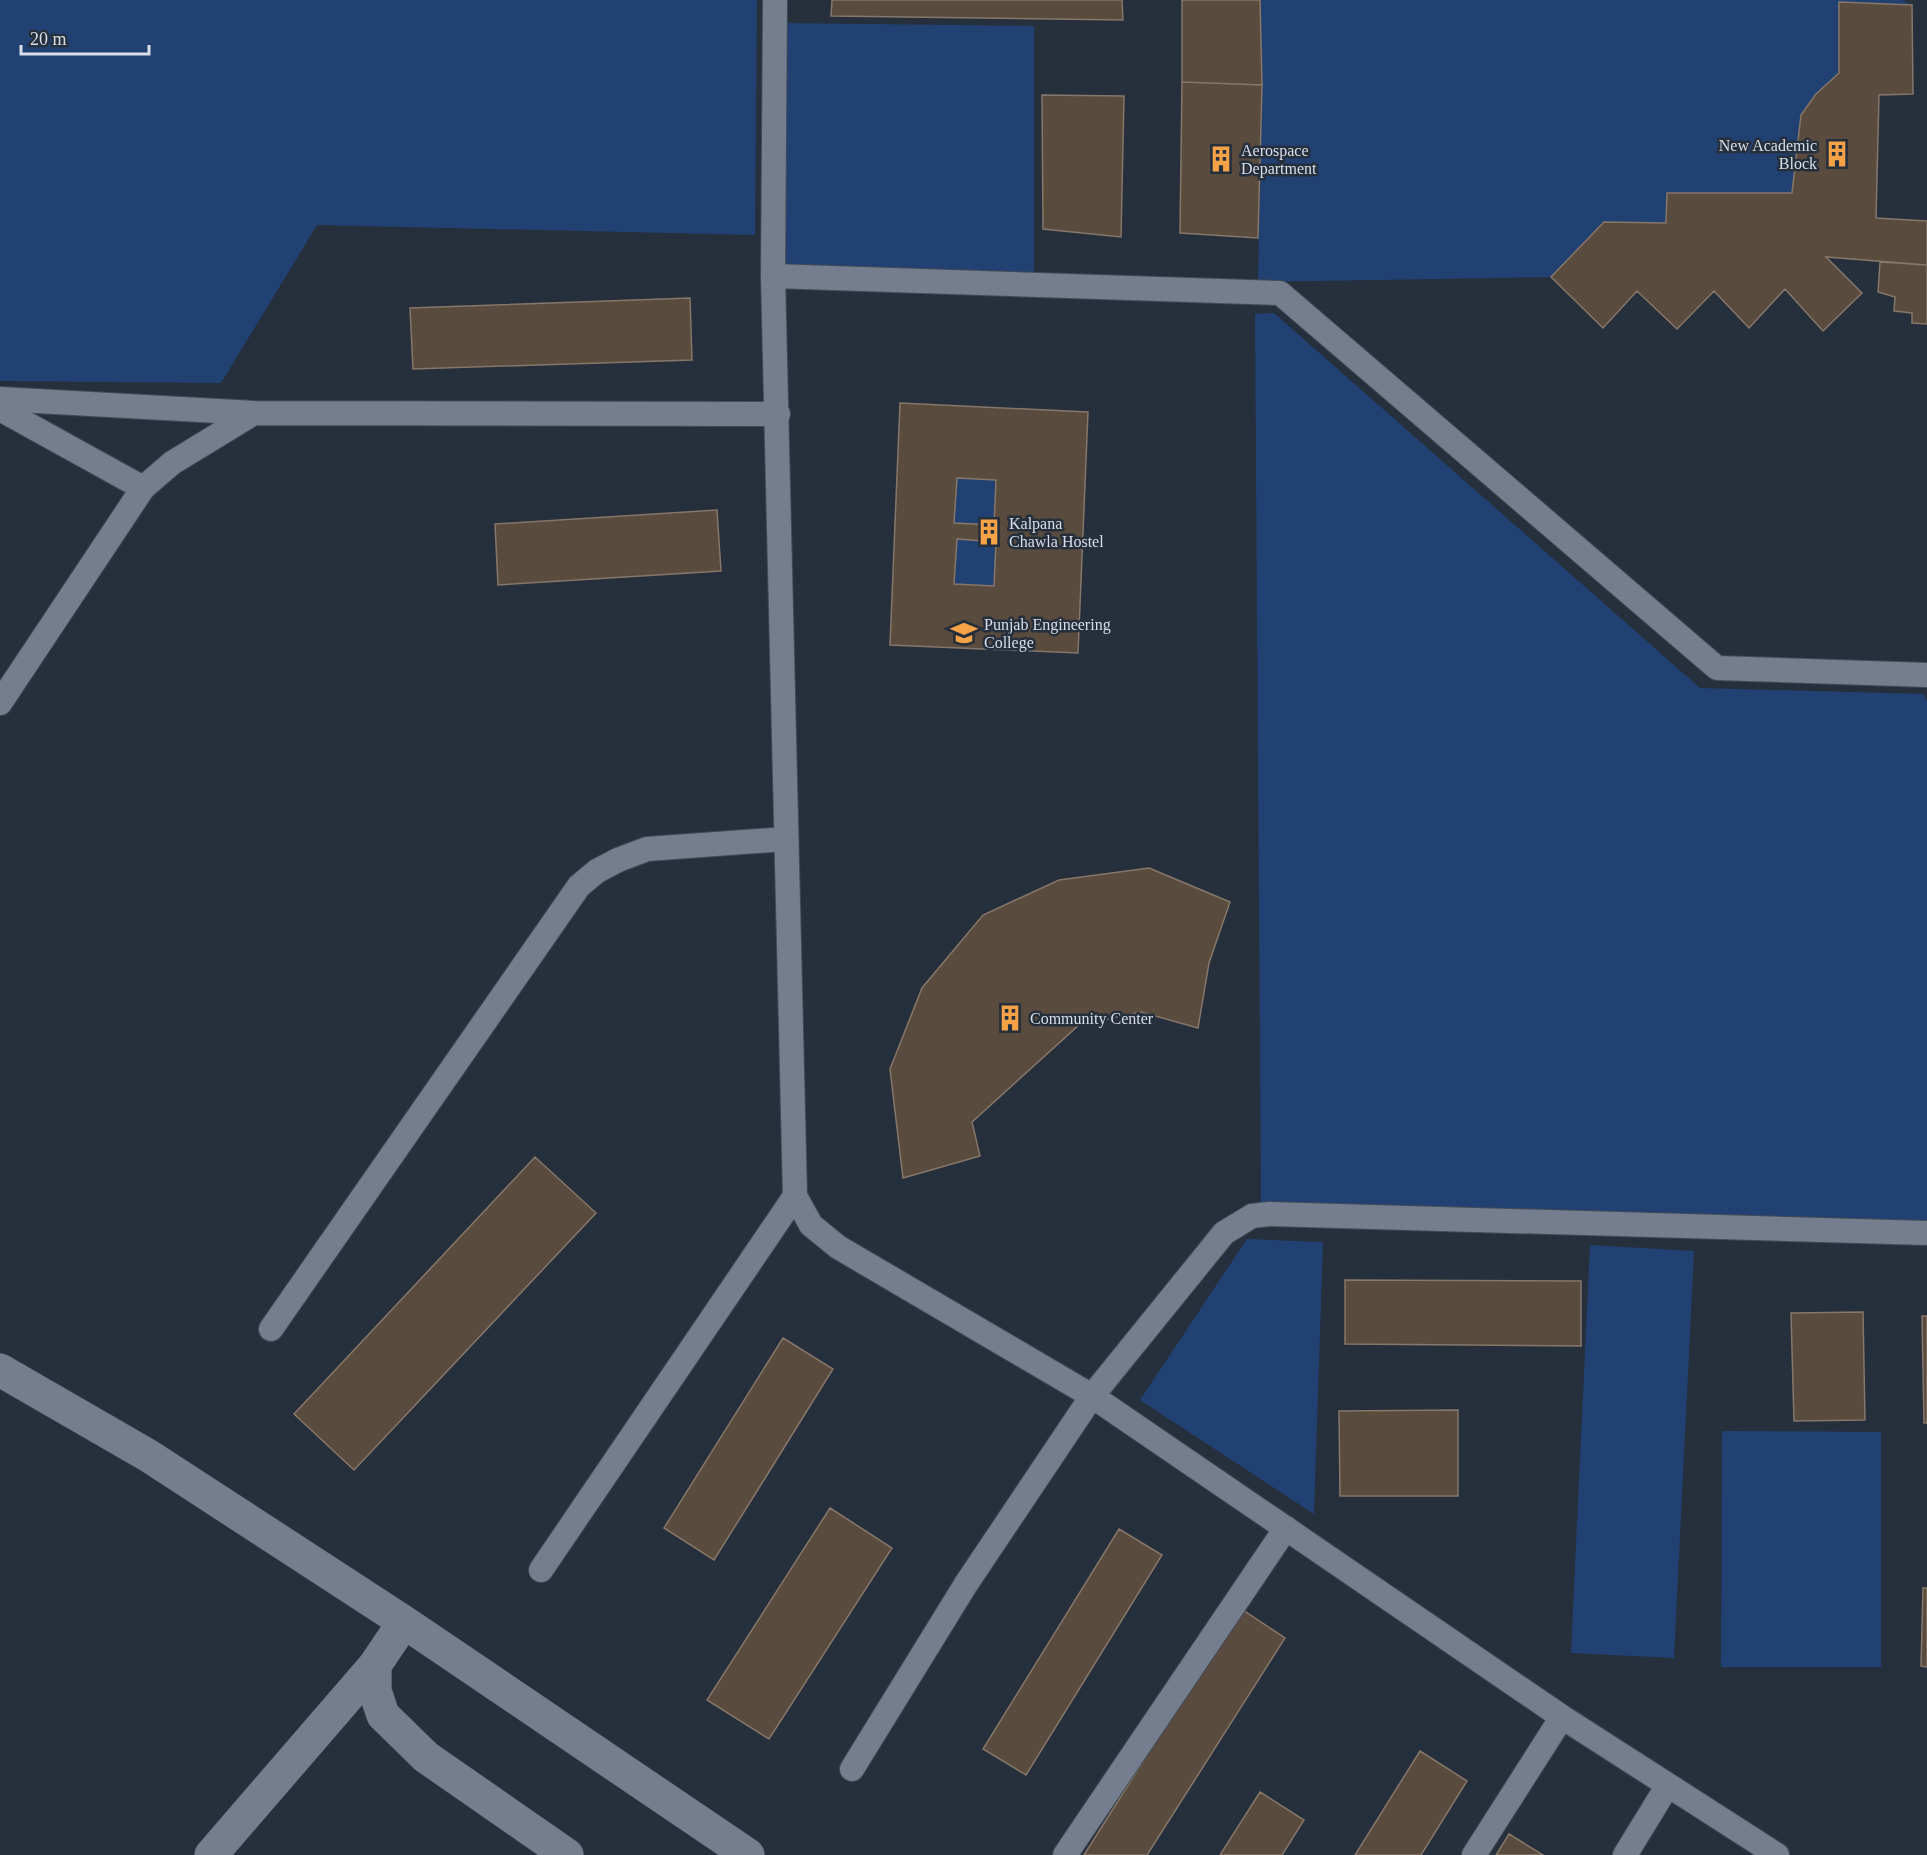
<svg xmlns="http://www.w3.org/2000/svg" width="1927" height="1855" font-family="Georgia,serif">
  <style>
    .green { fill: #224173 }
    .building { fill: #594b3e; stroke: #867769; stroke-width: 1.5; fill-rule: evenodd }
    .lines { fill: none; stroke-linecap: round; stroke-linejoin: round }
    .lane-casing { stroke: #444b56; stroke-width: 26 }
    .street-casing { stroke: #444b56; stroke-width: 34 }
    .lane { stroke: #747e8e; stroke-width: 24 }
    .street { stroke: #747e8e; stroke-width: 33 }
    .labels { text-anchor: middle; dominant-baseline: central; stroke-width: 5; stroke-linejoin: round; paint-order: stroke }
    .poi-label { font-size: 16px; fill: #d9dee8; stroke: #262f3c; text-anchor: start }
  </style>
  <rect width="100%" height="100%" fill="#262f3c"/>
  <path class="green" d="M0 0H757L755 235 317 225 221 383 0 381Z
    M1260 0H1902L1912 5 1839 2V73L1816 94 1801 115 1792 193H1668L1666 223 1604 222 1551 277 1258 282 1262 85Z
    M781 23 1034 26V276L778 269Z
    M1274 313 1700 688 1923 694 1927 701V1227L1261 1203 1255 314Z
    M957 478 996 480 994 525 954 523Z
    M957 539 996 542 994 586 955 584Z
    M1247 1239 1323 1242 1314 1514 1140 1400Z
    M1590 1245 1694 1251 1674 1658 1571 1653Z
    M1722 1431 1881 1432V1667H1721Z"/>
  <path class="building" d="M832 0H1122L1123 20 831 16Z
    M1182 0H1260L1262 85 1182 82Z
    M1839 2 1912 5 1913 94 1879 95 1876 218 1927 221V265L1826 257 1862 293 1823 331 1785 289 1749 328 1714 291 1677 329 1637 291 1603 328 1551 277 1604 222 1666 223 1667 193H1792L1801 115 1816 94 1839 73Z
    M1182 82 1262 85 1258 238 1180 233Z
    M1042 95 1124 96 1121 237 1043 229Z
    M1880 262 1927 265V324L1912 323V313L1894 311 1895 297 1878 292Z
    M690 298 692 360 413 369 410 308Z
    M900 403 1088 412 1078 653 890 645ZM957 478 996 480 994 525 954 523ZM957 539 996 542 994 586 954 584Z
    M717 510 721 571 498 585 495 524Z
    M1149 868 1230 902 1209 963 1198 1028 1141 1012 1079 1025 972 1122 980 1156 903 1178 890 1069 922 988 983 915 1059 880Z
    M535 1157 596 1213 354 1470 294 1414Z
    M1345 1280 1581 1281V1346L1345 1344Z
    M1863 1312 1865 1420 1794 1421 1791 1313Z
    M1922 1316H1927V1423H1924Z
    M783 1338 833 1369 714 1560 664 1528Z
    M1458 1410V1496H1340L1339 1411Z
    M830 1508 892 1548 769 1739 707 1700Z
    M1119 1529 1162 1555 1026 1775 983 1749Z
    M1923 1588H1927V1667L1921 1666Z
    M1240 1608 1285 1638 1147 1855H1084Z
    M1420 1751 1467 1781 1421 1855H1355Z
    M1260 1792 1304 1820 1282 1855H1220Z
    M1509 1834 1543 1855H1496Z"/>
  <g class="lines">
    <g class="lane-casing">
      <path id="lane" d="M775 0 773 276 795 1196 811 1225 838 1247 1092 1396 1562 1717 1777 1855
        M773 276 1280 293 1717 668 1927 675
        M0 399 254 413 778 414
        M0 409 143 488
        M0 703 143 488 172 463 254 413
        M271 1329 579 886 597 871 618 860 647 849 786 839
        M541 1570 795 1196
        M852 1769 966 1584 1092 1396 1224 1233 1252 1216 1269 1214 1927 1233
        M1065 1855 1286 1528
        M1474 1855 1562 1717
        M1625 1855 1668 1785"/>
    </g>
    <g class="street-casing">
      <path id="street" d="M0 1370 149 1456 404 1622 748 1855
        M404 1622 375 1665V1691L383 1715 426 1757 567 1855
        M211 1855 375 1665"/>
    </g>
    <use href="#lane" class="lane"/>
    <use href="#street" class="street"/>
  </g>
  <defs>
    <g id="building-bare" transform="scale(2.07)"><path d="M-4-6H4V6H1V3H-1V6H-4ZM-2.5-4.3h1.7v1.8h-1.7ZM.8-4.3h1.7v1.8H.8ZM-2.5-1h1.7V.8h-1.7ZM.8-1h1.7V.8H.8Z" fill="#f6a247" stroke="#262f3c" stroke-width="2.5" paint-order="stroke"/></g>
    <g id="university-bare" transform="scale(2.07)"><path d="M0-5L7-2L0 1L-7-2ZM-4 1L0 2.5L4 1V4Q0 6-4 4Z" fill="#f6a247" stroke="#262f3c" stroke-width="2.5" paint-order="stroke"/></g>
  </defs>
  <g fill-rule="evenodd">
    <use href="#building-bare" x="1837" y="154"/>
    <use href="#building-bare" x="1221" y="159"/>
    <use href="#building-bare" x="989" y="532"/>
    <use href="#university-bare" x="964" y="633"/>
    <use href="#building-bare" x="1010" y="1018"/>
  </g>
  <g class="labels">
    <g class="poi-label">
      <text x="1817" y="145" text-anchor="end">New Academic<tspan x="1817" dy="18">Block</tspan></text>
      <text x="1241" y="150">Aerospace<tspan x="1241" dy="18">Department</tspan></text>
      <text x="1009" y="523">Kalpana<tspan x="1009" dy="18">Chawla Hostel</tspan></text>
      <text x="984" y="624">Punjab Engineering<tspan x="984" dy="18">College</tspan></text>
      <text x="1030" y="1018">Community Center</text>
    </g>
  </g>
  <path d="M21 45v9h128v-9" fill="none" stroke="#d9dee8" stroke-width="3"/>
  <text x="30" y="45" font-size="18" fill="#d9dee8" stroke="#262f3c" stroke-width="4.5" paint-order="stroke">20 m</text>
</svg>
